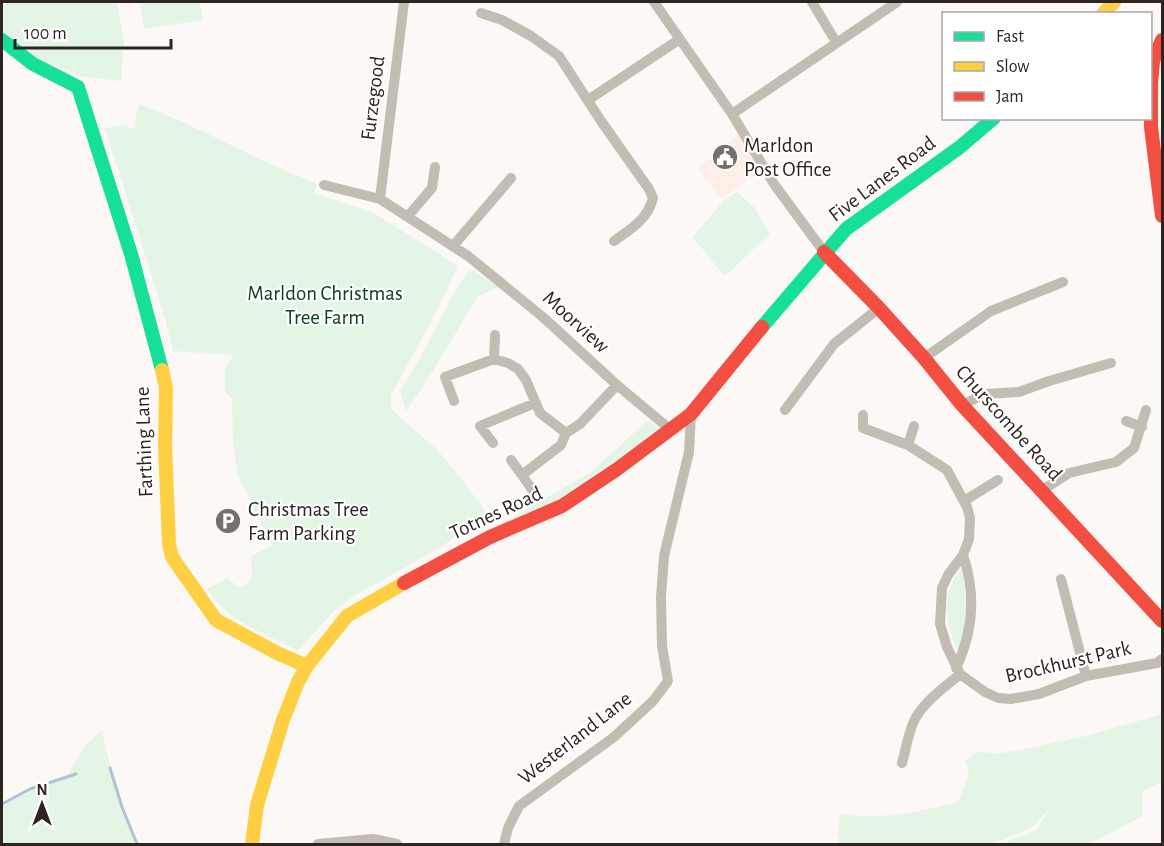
<svg xmlns="http://www.w3.org/2000/svg" width="1164" height="846" font-family="'Alegreya Sans',sans-serif">
  <style>
    .built { fill: #fdeee7 }
    .green { fill: #e4f5e6 }
    .lines { fill: none; stroke-linecap: round; stroke-linejoin: round }
    .stream { stroke: #b3c1d5; stroke-width: 3 }
    .street { stroke: #c1bdb2; stroke-width: 10 }
    .fast { stroke: #16e098; stroke-width: 14 }
    .slow { stroke: #ffcf43; stroke-width: 14 }
    .jam { stroke: #f24e42; stroke-width: 14 }
    .labels { text-anchor: middle; dominant-baseline: central; stroke-width: 4.5; stroke-linejoin: round; paint-order: stroke }
    .street-label { font-size: 21px; fill: #2e2521; stroke: #fff }
    .poi-label { font-size: 21px; fill: #2e2521; stroke: #fff; text-anchor: start }
    .park-label { font-size: 21px; fill: #0d411f; stroke: #fff }
  </style>
  <rect width="100%" height="100%" fill="#fbf8f6"/>
  <path class="built" d="M743 131 764 168 721 199 698 168Z"/>
  <path class="green" d="M2 2H117L124 40 121 81 79 76 40 59 2 29Z
    M140 2H200L203 20 144 29Z
    M139 104C200 127 256 160 317 184L314 193 374 213 458 266 430 324 391 395V408C403 422 419 433 433 446 452 465 468 488 484 509L485 517 436 550 354 596 332 613 298 651C266 634 227 622 207 589L227 578 240 588C255 579 252 573 251 556L272 546 238 476 233 444 232 399 225 391V368L234 355 173 351 165 319 105 128 124 125 133 129 136 126 135 120Z
    M737 192 755 208 770 235C753 247 741 264 724 276L693 237 724 200Z
    M470 269 499 287 478 296 433 371 406 411 400 391C427 352 442 307 470 269Z
    M648 420 662 431 573 494 496 527 591 472Z
    M962 566C966 595 969 623 958 650 948 631 942 605 952 583 954 577 959 572 962 566Z
    M1162 714V782L1142 792V816L1090 844H1000L1037 830 1050 808 1033 827 992 844H837L840 814C884 820 917 812 959 802L969 773 965 761 977 752 997 754 1025 749 1086 736Z
    M102 730C110 770 121 807 137 844H2V804L30 789 67 776 86 745Z"/>
  <g class="lines">
    <path class="stream" d="M110 768 122 807 137 844
      M2 804 30 789 76 774"/>
    <path class="street" d="M654 2 732 114 774 184 824 252
      M812 2 836 42
      M481 13 502 20 531 36 559 56 601 121 649 189 653 198C648 219 631 229 614 241
      M588 100 680 39
      M732 114 897 2
      M324 185 380 199 468 256 544 318 617 385 671 430
      M380 199 404 2
      M408 216 432 188 435 167
      M453 246 511 178
      M924 358 991 311 1063 282
      M494 359 495 335
      M454 401 445 377 494 359 508 363 518 369 526 380 540 413 566 433 580 424 617 385
      M962 405 985 394 1019 392 1049 381 1111 363
      M785 410 834 344 879 308
      M863 415V428L908 445 947 470 967 507 970 518 969 539 963 555 948 575 942 588 940 624 947 647 960 674 985 692 998 698 1011 699 1039 694 1086 676 1157 663 1162 659
      M1126 421 1142 427
      M493 443 480 426 535 403
      M908 445 914 426
      M511 460 522 475 561 445 566 433
      M522 475 533 491
      M1041 491 1069 473 1116 462 1134 448 1146 410
      M964 501 998 480
      M1061 579 1086 676
      M956 668C973 632 976 593 963 555
      M902 763C906 749 908 734 914 721 923 702 944 688 960 674
      M318 844 373 839 397 844
      M504 844 508 828 519 806 614 737 653 701 668 681 662 646 661 597 664 556 689 452 691 414"/>
    <path class="fast" d="M2 40 33 64 78 87 131 254 162 370
      M762 327 846 229 960 147 994 118"/>
    <path class="slow" d="M1103 14 1114 2
      M162 370 166 388 165 446 169 544 172 557 216 620 277 653 307 666
      M252 844 257 805 283 720 298 682 307 666 347 616 404 583"/>
    <path class="jam" d="M1162 40 1153 61 1151 84V127L1162 216
      M824 252 879 308 924 358 962 405 1162 621
      M404 583 490 537 562 506 616 470 691 414 762 327"/>
  </g>
  <defs>
    <g id="civic-disc" transform="scale(1.35)"><circle r="9.5" fill="#766f6c" stroke="#fff"/><path d="M-.6-6.5H3V-4.5H.6V-3L4-1V1h2V6H-6V1h2V-1L-.6-3ZM-1.2 2.5V6h2.4V2.5Z" fill="#fff"/></g>
    <g id="parking-disc" transform="scale(1.35)"><circle r="9.5" fill="#766f6c" stroke="#fff"/><path d="M-3.5-5.5H1a3.5 3.5 0 0 1 0 7H-1V5.5H-3.5ZM-1-3.4V-.6H.8a1.4 1.4 0 0 0 0-2.8Z" fill="#fff"/></g>
  </defs>
  <g fill-rule="evenodd">
    <use href="#civic-disc" x="725" y="157"/>
    <use href="#parking-disc" x="228" y="521"/>
  </g>
  <g class="labels">
    <g class="street-label">
      <text transform="translate(373 98) rotate(-83)">Furzegood</text>
      <text transform="translate(882 179) rotate(-37)">Five Lanes Road</text>
      <text transform="translate(576 322) rotate(42)">Moorview</text>
      <text transform="translate(1009 423) rotate(48)">Churscombe Road</text>
      <text transform="translate(144 442) rotate(-92)">Farthing Lane</text>
      <text transform="translate(496 513) rotate(-25)">Totnes Road</text>
      <text transform="translate(1068 662) rotate(-13)">Brockhurst Park</text>
      <text transform="translate(575 738) rotate(-38)">Westerland Lane</text>
    </g>
    <g class="poi-label">
      <text x="744" y="145">Marldon<tspan x="744" dy="24">Post Office</tspan></text>
      <text x="248" y="509">Christmas Tree<tspan x="248" dy="24">Farm Parking</tspan></text>
    </g>
    <g class="park-label">
      <text x="325" y="293">Marldon Christmas<tspan x="325" dy="24">Tree Farm</tspan></text>
    </g>
  </g>
  <rect width="1164" height="846" fill="none" stroke="#2e2521" stroke-width="6"/>
  <rect x="942" y="12" width="210" height="108" fill="#ffffff" stroke="#aba8a6" stroke-width="1.5"/>
  <rect x="954" y="32" width="30" height="9" fill="#16e098" stroke="#aba8a6" stroke-width="1.5"/>
  <text x="996" y="42" font-size="18" fill="#2e2521">Fast</text>
  <rect x="954" y="62" width="30" height="9" fill="#ffcf43" stroke="#aba8a6" stroke-width="1.5"/>
  <text x="996" y="72" font-size="18" fill="#2e2521">Slow</text>
  <rect x="954" y="92" width="30" height="9" fill="#f24e42" stroke="#aba8a6" stroke-width="1.5"/>
  <text x="996" y="102" font-size="18" fill="#2e2521">Jam</text>
  <g transform="translate(42 804)" stroke="#ffffff" stroke-width="4.5" paint-order="stroke">
  <path d="M0-4.5L10 22L0 15L-10 22Z" fill="#2e2521"/>
  <text y="-9" font-size="16" font-weight="bold" text-anchor="middle" fill="#2e2521">N</text>
  </g>
  <path d="M15 39v9h156v-9" fill="none" stroke="#2e2521" stroke-width="3"/>
  <text x="24" y="39" font-size="18" fill="#2e2521" stroke="#ffffff" stroke-width="4.5" paint-order="stroke">100 m</text>
</svg>
